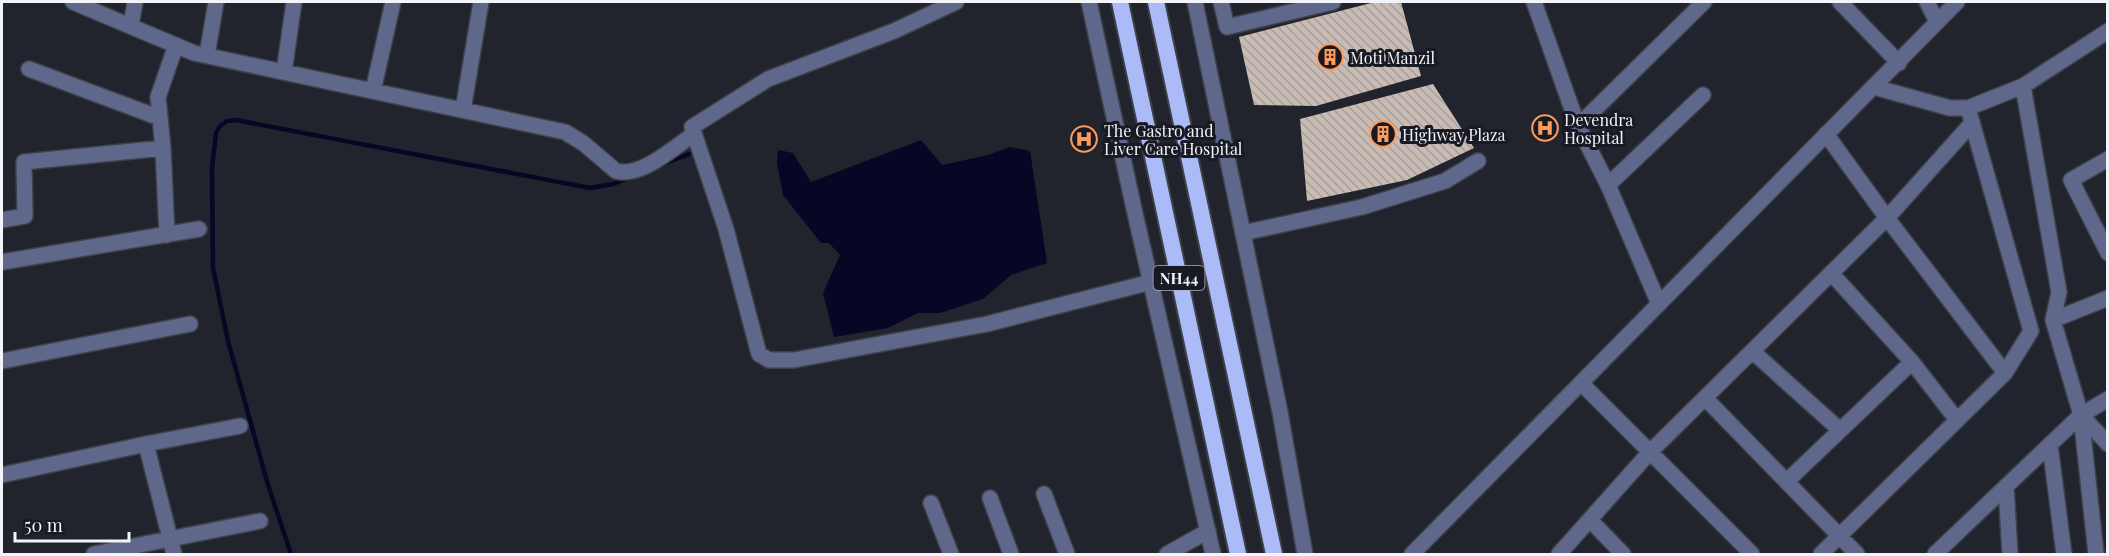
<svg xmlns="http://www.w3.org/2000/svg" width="2109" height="556" font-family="'Playfair Display',serif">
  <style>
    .water { fill: #050725 }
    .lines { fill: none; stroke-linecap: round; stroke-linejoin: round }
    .stream { stroke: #050725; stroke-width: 4.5 }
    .building { fill: url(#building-back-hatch) }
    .minor-casing { stroke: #3e414a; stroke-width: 18 }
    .tertiary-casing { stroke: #3e414a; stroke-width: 18 }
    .trunk-casing { stroke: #3e414a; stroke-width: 20 }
    .minor { stroke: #5f688a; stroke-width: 15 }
    .tertiary { stroke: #5f688a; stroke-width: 15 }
    .trunk { stroke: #abbbf8; stroke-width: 16 }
    .labels { text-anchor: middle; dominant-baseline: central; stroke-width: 6; stroke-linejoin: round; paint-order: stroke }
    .shield { fill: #181a23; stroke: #b1b3ba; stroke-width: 1.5 }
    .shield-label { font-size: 15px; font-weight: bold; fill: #f2f4fa }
    .poi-label { font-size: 16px; fill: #f2f4fa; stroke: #181a23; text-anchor: start }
  </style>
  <defs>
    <pattern id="building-back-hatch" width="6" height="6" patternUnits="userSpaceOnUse" patternTransform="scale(1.5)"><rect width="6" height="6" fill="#c8bcb5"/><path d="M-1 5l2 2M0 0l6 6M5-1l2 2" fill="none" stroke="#a89f9a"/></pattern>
  </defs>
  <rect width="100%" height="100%" fill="#21242d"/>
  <path class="water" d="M921 140 942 165 988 155 1010 147 1030 151 1047 263 1011 275 983 299 940 313H918L888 328 834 337 823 293 840 255 829 243H821L783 195 777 163 778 150 793 153 811 182Z"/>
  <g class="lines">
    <path class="stream" d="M661 165 689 154
      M291 554 268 485 228 341 213 268 212 168 216 133 220 126 227 121 236 120 590 188 613 184 631 177"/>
  </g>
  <path class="building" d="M1375 2H1401L1421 76 1316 106 1254 105 1239 37Z
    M1433 84 1474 148 1407 180 1307 201 1300 119Z"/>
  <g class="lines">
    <g class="minor-casing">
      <path id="minor" d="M73 2 194 53 565 132 583 143 616 171C641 178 674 147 694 134
        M956 2 894 31 768 79 692 127 726 229 759 354 769 360H794L987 324 1151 282
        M1221 2 1227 27 1333 2
        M1534 2 1578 126 1608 185 1659 304
        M1840 2 1899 63
        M1927 2 1937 22
        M131 26 135 2
        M207 55 216 2
        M29 69 160 118
        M284 72 294 2
        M2023 86 2059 292 2053 320 2081 415 2096 554
        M1874 87 1950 108H1968L2023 86 2108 31
        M373 91 393 2
        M1968 108 2031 331 2005 373
        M463 110 481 2
        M1578 126 1704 2
        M2108 159 2071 180 2108 253
        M1608 185 1703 95
        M2 220 25 216 24 162 163 148
        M1243 233 1362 207 1445 181 1478 161
        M167 235 163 148 158 97 176 45
        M2 262 199 229
        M1831 273 1912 362 1957 420
        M2053 320 2108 298
        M1752 351 1840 430
        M2 361 190 324
        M1581 383 1752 554
        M1705 398 1857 554
        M2108 399 2081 415 2108 444
        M146 444 174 554
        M2050 445 2064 554
        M2 475 146 444 240 426
        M1787 481 1912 362
        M2006 486 2010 554
        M1044 494 1067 554
        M990 498 1011 554
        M931 503 951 554
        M1590 520 1623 554
        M94 554 260 521
        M1167 554 1208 531
        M1559 554 1649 453 1887 218 1972 123
        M1821 554 2005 373 1887 218 1826 134
        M1935 554 2081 415"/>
    </g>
    <g class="tertiary-casing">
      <path id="tertiary" d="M1089 2 1134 209 1213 554
        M1195 2 1280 412 1305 554
        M1412 554 1957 2"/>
    </g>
    <g class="trunk-casing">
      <path id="trunk" d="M1120 2 1238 554
        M1156 2 1274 554"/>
    </g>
    <use href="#minor" class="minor"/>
    <use href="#tertiary" class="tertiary"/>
    <use href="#trunk" class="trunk"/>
  </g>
  <defs>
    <g id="building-ring" transform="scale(1.35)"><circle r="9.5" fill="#181a23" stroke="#ff9b5a" stroke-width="1.5"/><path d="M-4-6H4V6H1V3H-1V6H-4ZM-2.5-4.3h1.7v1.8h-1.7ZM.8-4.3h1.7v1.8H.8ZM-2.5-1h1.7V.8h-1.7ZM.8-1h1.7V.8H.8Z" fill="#ff9b5a"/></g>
    <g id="hospital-ring" transform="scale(1.35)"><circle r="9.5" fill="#181a23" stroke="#ff9b5a" stroke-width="1.5"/><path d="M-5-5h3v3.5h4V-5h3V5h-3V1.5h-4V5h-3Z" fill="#ff9b5a"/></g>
  </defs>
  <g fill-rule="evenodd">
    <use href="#building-ring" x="1330" y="57"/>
    <use href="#hospital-ring" x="1545" y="128"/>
    <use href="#building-ring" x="1383" y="134"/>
    <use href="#hospital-ring" x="1084" y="139"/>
  </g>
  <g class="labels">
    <rect class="shield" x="1153.5" y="266" width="51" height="24" rx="4.5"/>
    <g class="shield-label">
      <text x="1179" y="278">NH44</text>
    </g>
    <g class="poi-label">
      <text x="1350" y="57">Moti Manzil</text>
      <text x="1564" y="119">Devendra<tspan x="1564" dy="18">Hospital</tspan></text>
      <text x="1104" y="130">The Gastro and<tspan x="1104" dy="18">Liver Care Hospital</tspan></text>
      <text x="1402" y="134">Highway Plaza</text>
    </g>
  </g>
  <rect width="2109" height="556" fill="none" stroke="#f2f4fa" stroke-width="6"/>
  <path d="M15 532v9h114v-9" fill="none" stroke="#f2f4fa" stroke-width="3"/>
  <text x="24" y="532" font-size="18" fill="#f2f4fa" stroke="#181a23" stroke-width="4.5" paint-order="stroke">50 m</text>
</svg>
